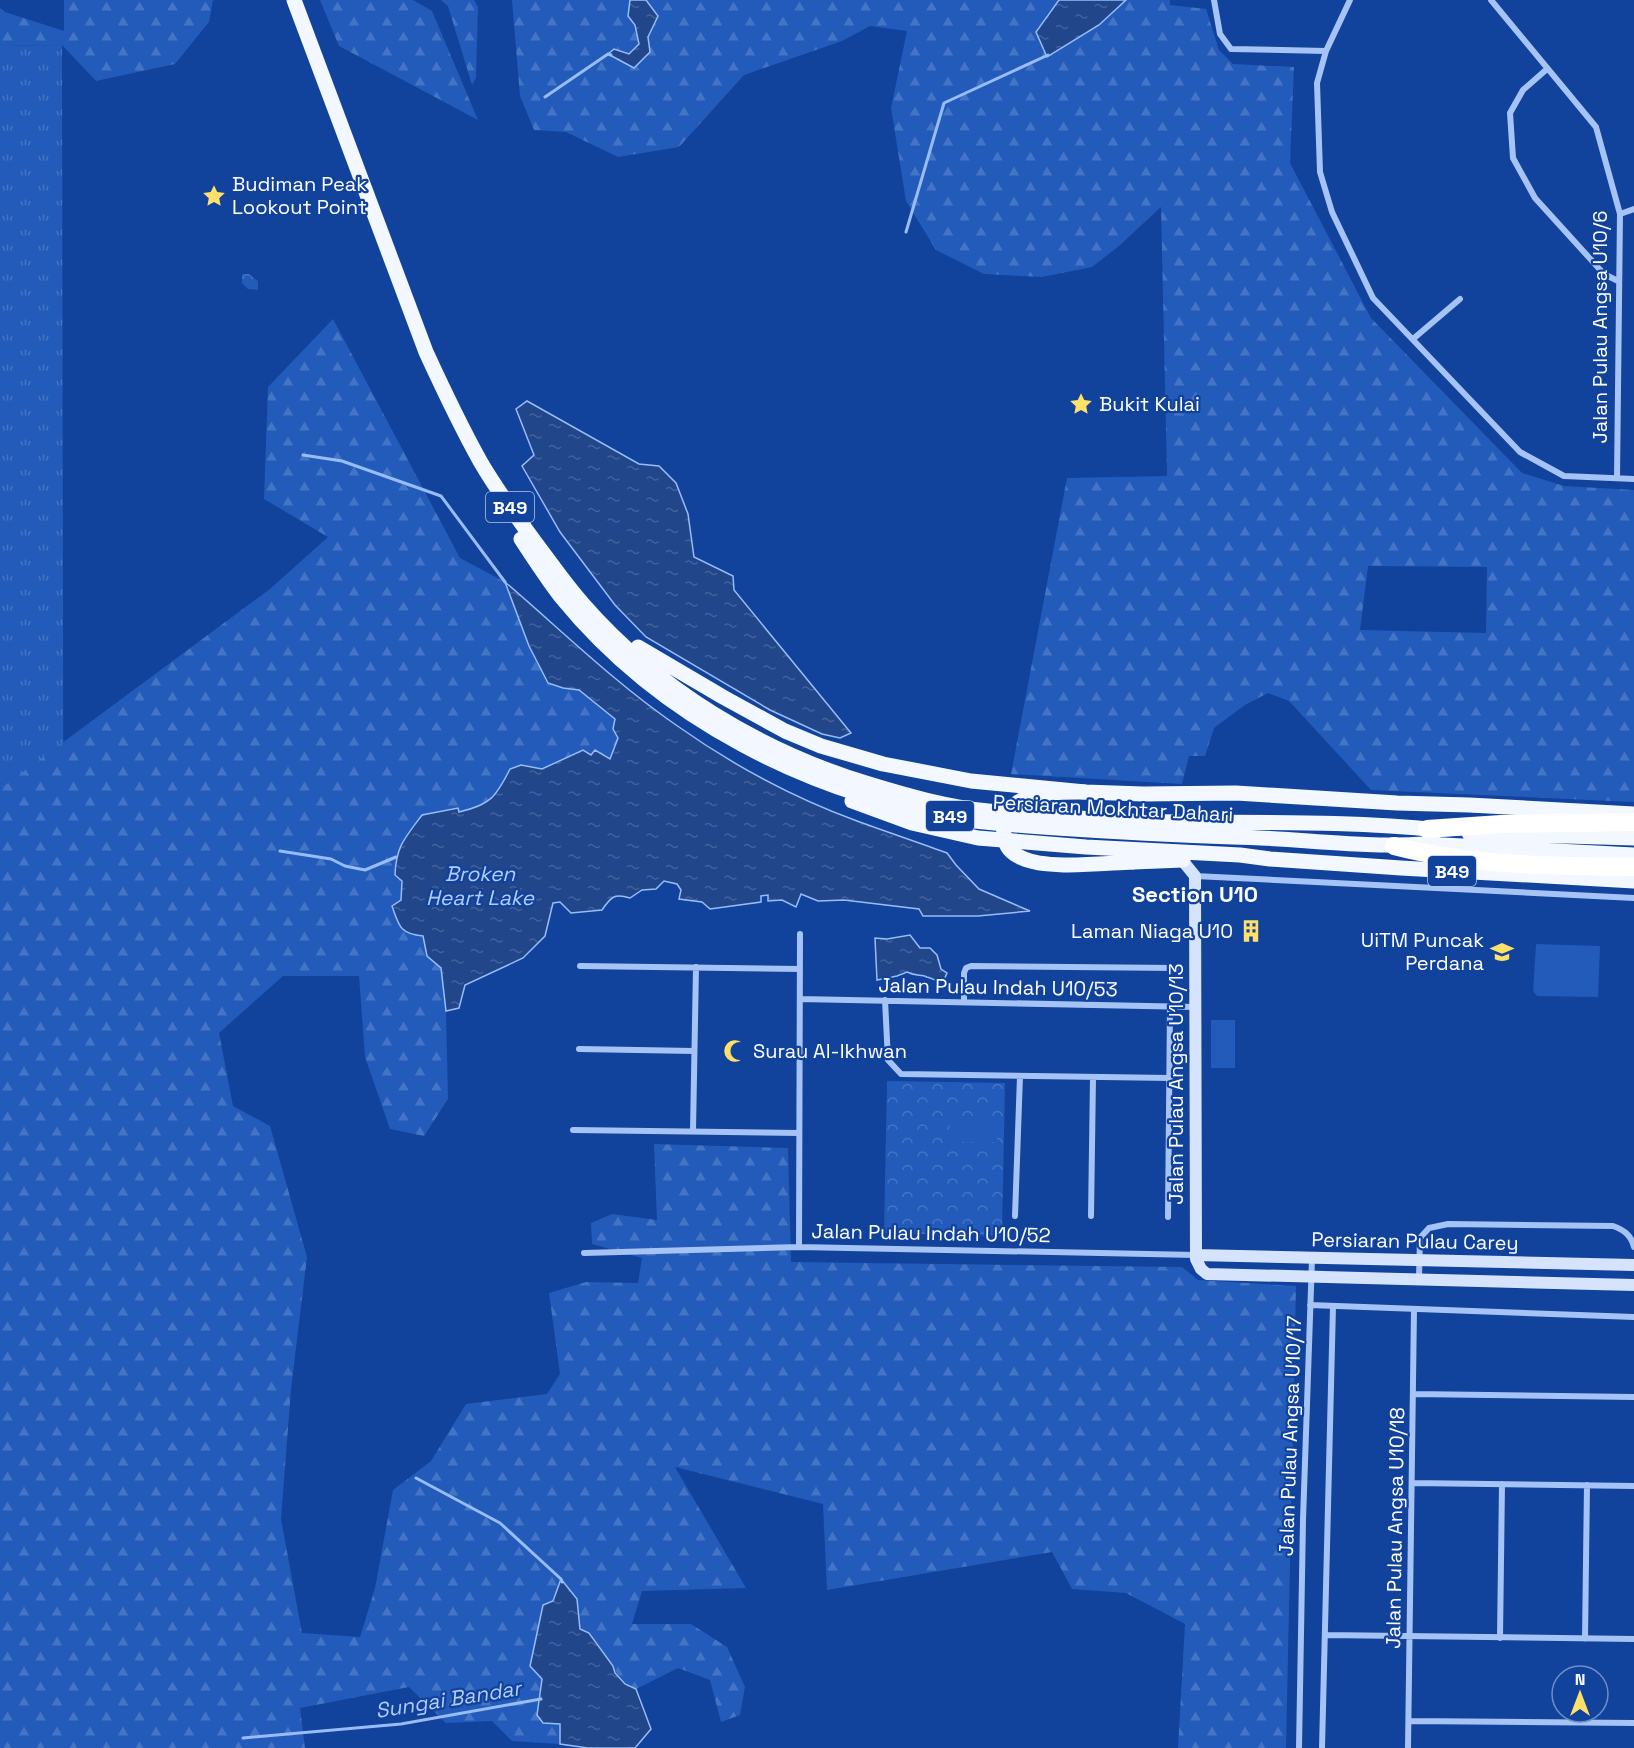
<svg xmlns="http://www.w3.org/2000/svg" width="1634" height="1748" font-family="'Space Grotesk',sans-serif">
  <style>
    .grass { fill: url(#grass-tufts) }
    .forest { fill: url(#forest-firs); fill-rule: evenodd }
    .park { fill: url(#park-crowns) }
    .garden { fill: #235bba }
    .water { fill: url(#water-ripples); stroke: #97bcf8; stroke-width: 1.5 }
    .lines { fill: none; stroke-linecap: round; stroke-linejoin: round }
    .stream { stroke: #97bcf8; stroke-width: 3 }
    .street { stroke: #a5c3f5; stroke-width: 6 }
    .secondary { stroke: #d5e3fd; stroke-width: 12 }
    .primary { stroke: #f3f7ff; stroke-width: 15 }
    .highway { stroke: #fff; stroke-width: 18 }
    .primary-bridge { stroke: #f3f7ff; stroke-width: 15 }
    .labels { text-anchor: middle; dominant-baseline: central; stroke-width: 4.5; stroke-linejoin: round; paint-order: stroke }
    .shield { fill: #11429c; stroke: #b8c6e1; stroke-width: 1.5 }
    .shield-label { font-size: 18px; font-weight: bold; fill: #fff }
    .poi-label { font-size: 20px; fill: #fff; stroke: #11429c; text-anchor: start }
    .street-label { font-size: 20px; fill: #fff; stroke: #11429c }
    .water-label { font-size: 21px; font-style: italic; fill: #b2cdfb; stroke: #11429c }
    .quarter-label { font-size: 22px; font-weight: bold; fill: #fff; stroke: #11429c }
  </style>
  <defs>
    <pattern id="grass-tufts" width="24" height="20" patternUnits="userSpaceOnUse" patternTransform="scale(1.5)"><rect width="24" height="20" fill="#235bba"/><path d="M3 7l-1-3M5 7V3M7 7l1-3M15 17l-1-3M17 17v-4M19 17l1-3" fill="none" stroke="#4474c4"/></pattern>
    <pattern id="forest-firs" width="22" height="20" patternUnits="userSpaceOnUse" patternTransform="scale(1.5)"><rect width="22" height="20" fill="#235bba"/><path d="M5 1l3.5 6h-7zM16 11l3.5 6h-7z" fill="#4474c4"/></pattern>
    <pattern id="park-crowns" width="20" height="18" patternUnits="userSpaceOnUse" patternTransform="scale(1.5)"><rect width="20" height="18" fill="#235bba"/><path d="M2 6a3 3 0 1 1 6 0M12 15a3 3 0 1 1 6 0" fill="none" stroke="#4474c4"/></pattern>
    <pattern id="water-ripples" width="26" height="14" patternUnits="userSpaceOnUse" patternTransform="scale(1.5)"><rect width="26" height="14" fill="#22468a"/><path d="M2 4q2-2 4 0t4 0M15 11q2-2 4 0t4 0" fill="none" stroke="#43629c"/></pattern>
  </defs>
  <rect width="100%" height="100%" fill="#11429c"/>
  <path class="grass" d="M62 45 65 1748H0V46Z"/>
  <path class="forest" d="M64 0H213L209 22 175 64 96 81 62 45 0 46V8L5 12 64 31Z
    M320 0H413L432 11 478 120 339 46Z
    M441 0H474L478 7 476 78 472 85 448 6Z
    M512 0H630L628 16 635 24 639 44 629 54 633 68 658 16 646 0H1059L1046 16 1099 25 1126 0H1170V5L1206 9 1219 50 1233 64 1294 67 1290 163 1371 318 1522 473 1564 486 1634 490V802L1371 790 1289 701 1268 693 1245 705 1214 728 1205 756H1189L1182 784 1011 774 1067 478 1167 476 1161 207 1119 246 1092 267 1042 277 984 274 936 250 906 201 891 108 907 31 870 26 842 41 744 75 679 147 618 157 566 132 534 130 520 96ZM1368 566 1487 567 1486 633 1360 630Z
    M333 319 460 558 505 582 529 646 548 683 563 688 579 690 615 719 618 738 610 759 595 750 591 755 557 763 542 770 521 765 510 769 498 791 480 807 458 812V808L405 838 396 856 395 875 402 881 401 900 392 907 423 935 427 956 441 968 446 1011 448 1099 424 1136 390 1129 365 1057 359 976H283L219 1033 233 1106 270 1126 307 1257 291 1389 281 1519 302 1633 360 1637 375 1588 393 1490 431 1461 466 1404 547 1394 560 1374 549 1293 586 1282 638 1283 642 1258 592 1244 591 1223 612 1214 657 1220 654 1144 788 1148 791 1262 1182 1267 1198 1280 1296 1286 1286 1748H1178L1185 1624 1126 1593 1072 1589 1052 1552 827 1590 823 1504 675 1467 746 1588 642 1591 632 1624H691L727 1647 745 1687 740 1715 721 1722 710 1680 678 1668 636 1689C625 1684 617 1677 613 1666L580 1629 577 1599 553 1601 543 1605 537 1636 542 1679 538 1700 560 1723V1744L512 1741 492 1721 446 1723 409 1687 300 1708 305 1748H0V789L270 589 328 537 264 499 268 387Z"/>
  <path class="park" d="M242 274H249L258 281V290L248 289 242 283Z
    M887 1081 1005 1083 1002 1236 884 1233Z"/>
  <path class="garden" d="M1536 944 1600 946 1598 997 1537 996 1533 991Z
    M1211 1020H1235V1068H1211Z
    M950 1118H997V1142H950Z"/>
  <path class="water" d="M630 0H646L658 16 648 37 650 52 634 68 608 54 614 49 629 54 639 44 635 25 628 16Z
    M1059 0H1126L1099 25 1047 57 1036 32Z
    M527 401 639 464 659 466 676 483 688 514 694 557 733 576 734 590 851 733 840 738 822 734 770 710 646 637 615 605 560 532 522 466 534 455 516 409Z
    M505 582C561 630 615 683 676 725 731 764 794 798 857 821 887 832 917 842 947 853L956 865 979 889 1030 911 978 916H923L919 909 844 900 818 901 801 894 796 907 782 900 768 901V895L761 896V902L710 909 702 902 679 899 681 890 677 884 664 881 656 889 642 890 630 898C614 893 611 897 602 910L571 913 560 902 553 903 545 936 523 958 465 985 459 1008 446 1011 441 968 427 956 423 936C400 934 399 926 392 906L401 900 402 881 395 875C396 846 405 838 422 815L458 808 459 812C490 805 496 797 510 769L521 765 542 769 583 750 591 755 595 750 610 759 618 738 613 729 615 719 579 690 563 688 548 683 529 646Z
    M910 935 920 948H930L937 955 941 969 947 973 943 982C936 981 934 979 927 977 920 974 917 977 907 972L897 976 877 980 875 938 887 939Z
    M561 1579 577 1599 580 1629 589 1633 613 1666 615 1673 625 1684 636 1689 651 1729 635 1748H588L560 1744V1724L543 1723 537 1715 542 1679 530 1666 543 1605 553 1601Z"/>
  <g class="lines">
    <path class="stream" d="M545 97 608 54 611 55
      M906 232 944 103 1048 55
      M303 455 342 461 441 496 505 582
      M280 851 331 859 345 866 365 870 396 857
      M416 1478 500 1523 561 1579 562 1582
      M243 1738 401 1724 541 1699"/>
    <path class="street" d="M1214 0 1220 34 1231 49 1326 51
      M1350 0 1326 51 1317 83 1320 172 1332 212 1373 298 1520 452 1564 476 1634 479
      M1491 0 1596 127 1620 214 1617 478
      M1547 69 1523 90 1510 113 1513 158 1535 198 1604 274 1618 281
      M1620 214 1634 209
      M1413 339 1460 299
      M1195 876 1634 898
      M800 934 799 1247 1196 1255
      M580 966 800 969
      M800 999 1195 1007
      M885 1000 888 1060 901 1074 1170 1078
      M964 1002V973L966 968 971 966 1176 968
      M579 1049 694 1051
      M573 1130 799 1133
      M693 1131 696 967
      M1015 1216 1020 1076
      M1091 1216 1093 1077
      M1168 1217 1170 1007
      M584 1253 799 1247
      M1419 1278 1420 1238 1429 1228 1448 1224 1613 1226C1624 1230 1631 1235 1634 1247
      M1310 1305 1634 1317
      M1413 1394 1634 1397
      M1412 1483 1634 1486
      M1325 1635 1634 1639
      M1500 1638 1502 1484
      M1585 1639 1587 1485
      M1409 1721 1634 1723
      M1299 1748 1303 1520 1312 1259
      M1322 1748 1333 1306
      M1408 1748 1414 1309"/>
    <path class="secondary" d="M1182 860 1195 876 1196 1259 1201 1269 1207 1274 1634 1285
      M1196 1255 1634 1265"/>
    <path class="primary" d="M294 0 426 352C443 389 460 425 480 461 496 489 516 516 535 542 551 563 566 585 583 604 657 689 762 752 869 784 908 796 947 807 988 811 1034 815 1081 819 1128 821 1231 824 1336 819 1439 830
      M521 539C534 559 547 579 561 597 661 720 812 795 967 820 997 824 1027 826 1057 828 1116 832 1174 835 1233 837 1297 838 1361 848 1424 844L1634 855
      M638 647 723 697 785 731 821 746 883 764 971 781 1085 792 1143 794 1236 793 1397 803 1469 805 1634 814
      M852 801 912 823 978 838 1086 847 1240 855 1270 859 1401 868 1634 881
      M1469 833 1634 838
      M1133 862 1183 860"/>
    <path class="highway" d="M1427 829 1501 824 1634 822
      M1394 846C1471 866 1554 866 1634 867"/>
    <path class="primary-bridge" d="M1085 792C1055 792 999 789 1004 835 1005 847 1011 853 1022 858 1047 870 1104 863 1133 862"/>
  </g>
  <defs>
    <g id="sight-bare" transform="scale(1.8)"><path d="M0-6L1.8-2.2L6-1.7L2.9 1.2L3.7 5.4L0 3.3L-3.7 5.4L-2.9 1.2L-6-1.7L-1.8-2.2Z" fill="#ffe069" stroke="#11429c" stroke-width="2.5" paint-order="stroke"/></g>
    <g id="building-bare" transform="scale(1.8)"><path d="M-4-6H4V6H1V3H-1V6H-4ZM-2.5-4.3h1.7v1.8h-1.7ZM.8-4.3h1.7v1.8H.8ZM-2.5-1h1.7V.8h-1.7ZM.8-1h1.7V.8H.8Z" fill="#ffe069" stroke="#11429c" stroke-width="2.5" paint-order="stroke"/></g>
    <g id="university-bare" transform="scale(1.8)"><path d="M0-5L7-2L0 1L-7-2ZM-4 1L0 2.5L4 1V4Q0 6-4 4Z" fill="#ffe069" stroke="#11429c" stroke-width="2.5" paint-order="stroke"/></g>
    <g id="mosque-bare" transform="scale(1.8)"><path d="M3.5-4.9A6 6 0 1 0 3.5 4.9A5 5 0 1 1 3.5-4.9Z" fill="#ffe069" stroke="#11429c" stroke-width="2.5" paint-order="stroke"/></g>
  </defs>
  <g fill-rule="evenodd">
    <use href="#sight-bare" x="214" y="196"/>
    <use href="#sight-bare" x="1081" y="404"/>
    <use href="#building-bare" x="1251" y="931"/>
    <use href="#university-bare" x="1502" y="952"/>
    <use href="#mosque-bare" x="735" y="1051"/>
  </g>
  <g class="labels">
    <g class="shield">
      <rect x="486" y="492" width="48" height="30" rx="4.5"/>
      <rect x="926" y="801" width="48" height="30" rx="4.5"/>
      <rect x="1428" y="856" width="48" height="30" rx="4.5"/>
    </g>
    <g class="shield-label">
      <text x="510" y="507">B49</text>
      <text x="950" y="816">B49</text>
      <text x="1452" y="871">B49</text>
    </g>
    <g class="poi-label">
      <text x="232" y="184">Budiman Peak<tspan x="232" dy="23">Lookout Point</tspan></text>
      <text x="1099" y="404">Bukit Kulai</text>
      <text x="1233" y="931" text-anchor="end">Laman Niaga U10</text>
      <text x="1484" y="940" text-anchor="end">UiTM Puncak<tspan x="1484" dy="23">Perdana</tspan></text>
      <text x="753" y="1051">Surau Al-Ikhwan</text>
    </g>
    <g class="street-label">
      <text transform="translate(1600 327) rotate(-90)">Jalan Pulau Angsa U10/6</text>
      <text transform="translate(1113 808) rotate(3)">Persiaran Mokhtar Dahari</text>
      <text transform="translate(998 987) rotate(1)">Jalan Pulau Indah U10/53</text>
      <text transform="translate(1176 1084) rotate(-90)">Jalan Pulau Angsa U10/13</text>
      <text transform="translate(931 1233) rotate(1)">Jalan Pulau Indah U10/52</text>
      <text transform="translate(1415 1241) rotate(1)">Persiaran Pulau Carey</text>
      <text transform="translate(1290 1436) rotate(-88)">Jalan Pulau Angsa U10/17</text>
      <text transform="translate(1395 1528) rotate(-89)">Jalan Pulau Angsa U10/18</text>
    </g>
    <g class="water-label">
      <text x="480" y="873">Broken<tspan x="480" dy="24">Heart Lake</tspan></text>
      <text transform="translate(448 1699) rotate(-9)">Sungai Bandar</text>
    </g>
    <g class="quarter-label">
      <text x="1195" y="894">Section U10</text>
    </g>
  </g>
  <g transform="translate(1580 1694)"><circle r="28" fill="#11429c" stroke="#708ec4" stroke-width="1.5"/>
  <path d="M0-4.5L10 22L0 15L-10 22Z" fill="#ffe069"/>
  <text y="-9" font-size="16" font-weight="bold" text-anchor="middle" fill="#ffffff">N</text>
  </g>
</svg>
